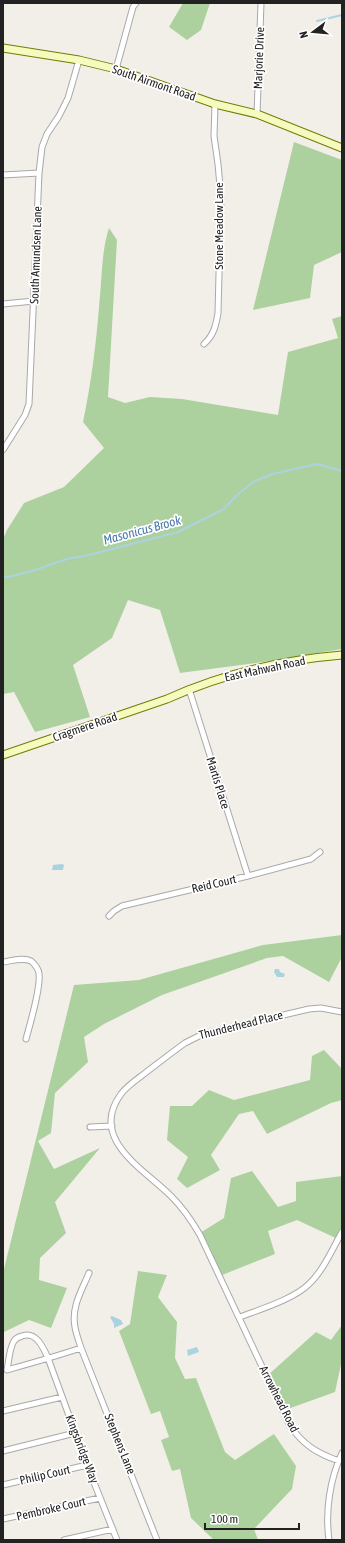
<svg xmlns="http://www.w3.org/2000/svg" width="345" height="1543" font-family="'Asap Condensed',sans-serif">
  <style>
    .forest { fill: #add19e }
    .water { fill: #aad3df }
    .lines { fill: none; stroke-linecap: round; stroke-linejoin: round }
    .stream { stroke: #aad3df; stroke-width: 2 }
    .street-casing { stroke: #a9a9a9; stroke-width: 7 }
    .secondary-casing { stroke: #707d05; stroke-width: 9 }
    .street { stroke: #fff; stroke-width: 5 }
    .secondary { stroke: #f7fabf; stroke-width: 7 }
    .labels { text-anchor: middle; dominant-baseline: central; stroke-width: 3.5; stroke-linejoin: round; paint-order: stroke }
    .street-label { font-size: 12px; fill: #222; stroke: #fff }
    .water-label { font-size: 13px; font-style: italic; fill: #4a7aab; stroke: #fff }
  </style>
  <rect width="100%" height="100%" fill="#f2efe9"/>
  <path class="forest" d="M183 3H210L201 30 187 40 169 27Z
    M294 142 342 160V252L314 265 310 298 253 310Z
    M109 228 117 240 108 397 125 403 150 397 182 399 278 415 288 352 338 338 332 319 342 316V649L263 662 180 673 160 610 128 600 112 638 73 665 90 717 35 732 14 692 3 694V539L7 530 24 503 64 487 104 448 83 422C91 384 96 345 99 307 102 280 101 253 109 228Z
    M342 935V957L329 982 283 956 267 958 162 995 104 1024 84 1037 88 1062 55 1093 51 1133 38 1141 54 1169 100 1148 55 1202 66 1233 40 1258 39 1280 67 1288 51 1328 29 1320 4 1332 3 1336V1273L74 985 139 980 263 945Z
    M324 1050 342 1069V1100L331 1103 267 1134 253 1111 239 1114 211 1155 220 1170 187 1188 177 1179 188 1157 167 1140 170 1106H192L209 1090 234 1100 310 1080 312 1056Z
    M252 1171 278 1207 296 1201V1182L342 1176V1242L340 1240 297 1220 268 1231 275 1254 222 1275 200 1233 224 1218 231 1178Z
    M138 1271 167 1275 158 1297 177 1322 175 1358 185 1379 196 1378 225 1452 235 1460 274 1434 296 1466 292 1489 254 1529 258 1540H214L191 1518 180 1469 172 1471 161 1440 169 1437 160 1411 151 1414 119 1331 130 1324Z
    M342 1325V1360L335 1392 285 1410 268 1375 316 1332 331 1340Z"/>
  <path class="water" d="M62 864 64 865 63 870H52L53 865Z
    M275 969H279L280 972 285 974 284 977H277L274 972Z
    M112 1316 121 1320 123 1324 114 1328V1324L110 1317Z
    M197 1347 199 1352 188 1356 187 1350Z"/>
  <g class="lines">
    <path class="stream" d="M317 21 342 15
      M3 577H8L32 571 67 559 89 555 178 532 224 509 235 497 253 482 272 474 317 464 342 471"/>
    <g class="street-casing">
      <path id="street" d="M116 69 133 7 136 3
        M257 114 261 3
        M3 175 39 173
        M3 304 34 301
        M204 344C214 335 216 325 218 313L221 197 218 164 214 136 215 104
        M3 450 25 415 29 404 39 173 42 147 47 134 59 116 68 98 79 60
        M189 689 248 876
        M109 916 114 911 122 906 248 876 311 859 320 852
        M3 962C11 961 23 957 31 961 35 964 39 970 39 974 41 988 30 1024 26 1039
        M90 1127 112 1126
        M89 1273C82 1290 71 1307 75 1327 76 1334 79 1341 81 1348L157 1540
        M240 1317C261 1309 294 1299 309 1284 323 1271 333 1248 342 1232
        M81 1348C57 1356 32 1363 7 1370 9 1361 9 1349 14 1341 16 1338 18 1337 22 1336 36 1331 43 1347 48 1358L87 1465 117 1540
        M3 1411 62 1397
        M3 1451 75 1433
        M339 1461C316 1453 304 1445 290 1426L200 1235C192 1221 183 1208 171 1196 144 1169 88 1139 121 1094 127 1086 136 1080 144 1074 157 1064 171 1053 185 1043L203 1034 309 1009 321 1008 342 1012
        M3 1485 87 1465
        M3 1519 100 1498
        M64 1540 113 1529
        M329 1540C325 1511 330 1479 342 1453"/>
    </g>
    <g class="secondary-casing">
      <path id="secondary" d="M3 48 79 60 116 69 215 104 257 114 342 148
        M3 755 167 699C222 674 282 660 342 655"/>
    </g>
    <use href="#street" class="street"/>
    <use href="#secondary" class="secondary"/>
  </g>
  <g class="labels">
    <g class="street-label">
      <text transform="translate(259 58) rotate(-88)">Marjorie Drive</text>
      <text transform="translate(154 83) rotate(19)">South Airmont Road</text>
      <text transform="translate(219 226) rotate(-90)">Stone Meadow Lane</text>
      <text transform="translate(36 255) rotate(-88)">South Amundsen Lane</text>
      <text transform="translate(265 669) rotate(-12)">East Mahwah Road</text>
      <text transform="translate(85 727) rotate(-19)">Cragmere Road</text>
      <text transform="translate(218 783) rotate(73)">Martis Place</text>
      <text transform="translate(214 884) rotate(-13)">Reid Court</text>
      <text transform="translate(241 1025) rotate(-14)">Thunderhead Place</text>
      <text transform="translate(279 1399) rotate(63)">Arrowhead Road</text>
      <text transform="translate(120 1444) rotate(68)">Stephens Lane</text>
      <text transform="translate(82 1449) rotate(69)">Kingsbridge Way</text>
      <text transform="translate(45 1475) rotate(-13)">Philip Court</text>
      <text transform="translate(51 1509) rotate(-13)">Pembroke Court</text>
    </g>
    <g class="water-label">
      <text transform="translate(142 530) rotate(-15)">Masonicus Brook</text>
    </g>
  </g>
  <rect width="345" height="1543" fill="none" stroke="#222222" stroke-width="8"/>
  <g transform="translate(313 32) rotate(254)" stroke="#ffffff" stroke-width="3" paint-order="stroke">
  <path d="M0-3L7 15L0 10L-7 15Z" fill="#222222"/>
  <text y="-6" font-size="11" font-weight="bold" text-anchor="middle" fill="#222222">N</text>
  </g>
  <path d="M205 1523v6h94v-6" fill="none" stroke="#222222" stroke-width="2"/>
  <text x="211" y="1523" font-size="12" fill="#222222" stroke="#ffffff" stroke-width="3" paint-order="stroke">100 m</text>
</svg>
